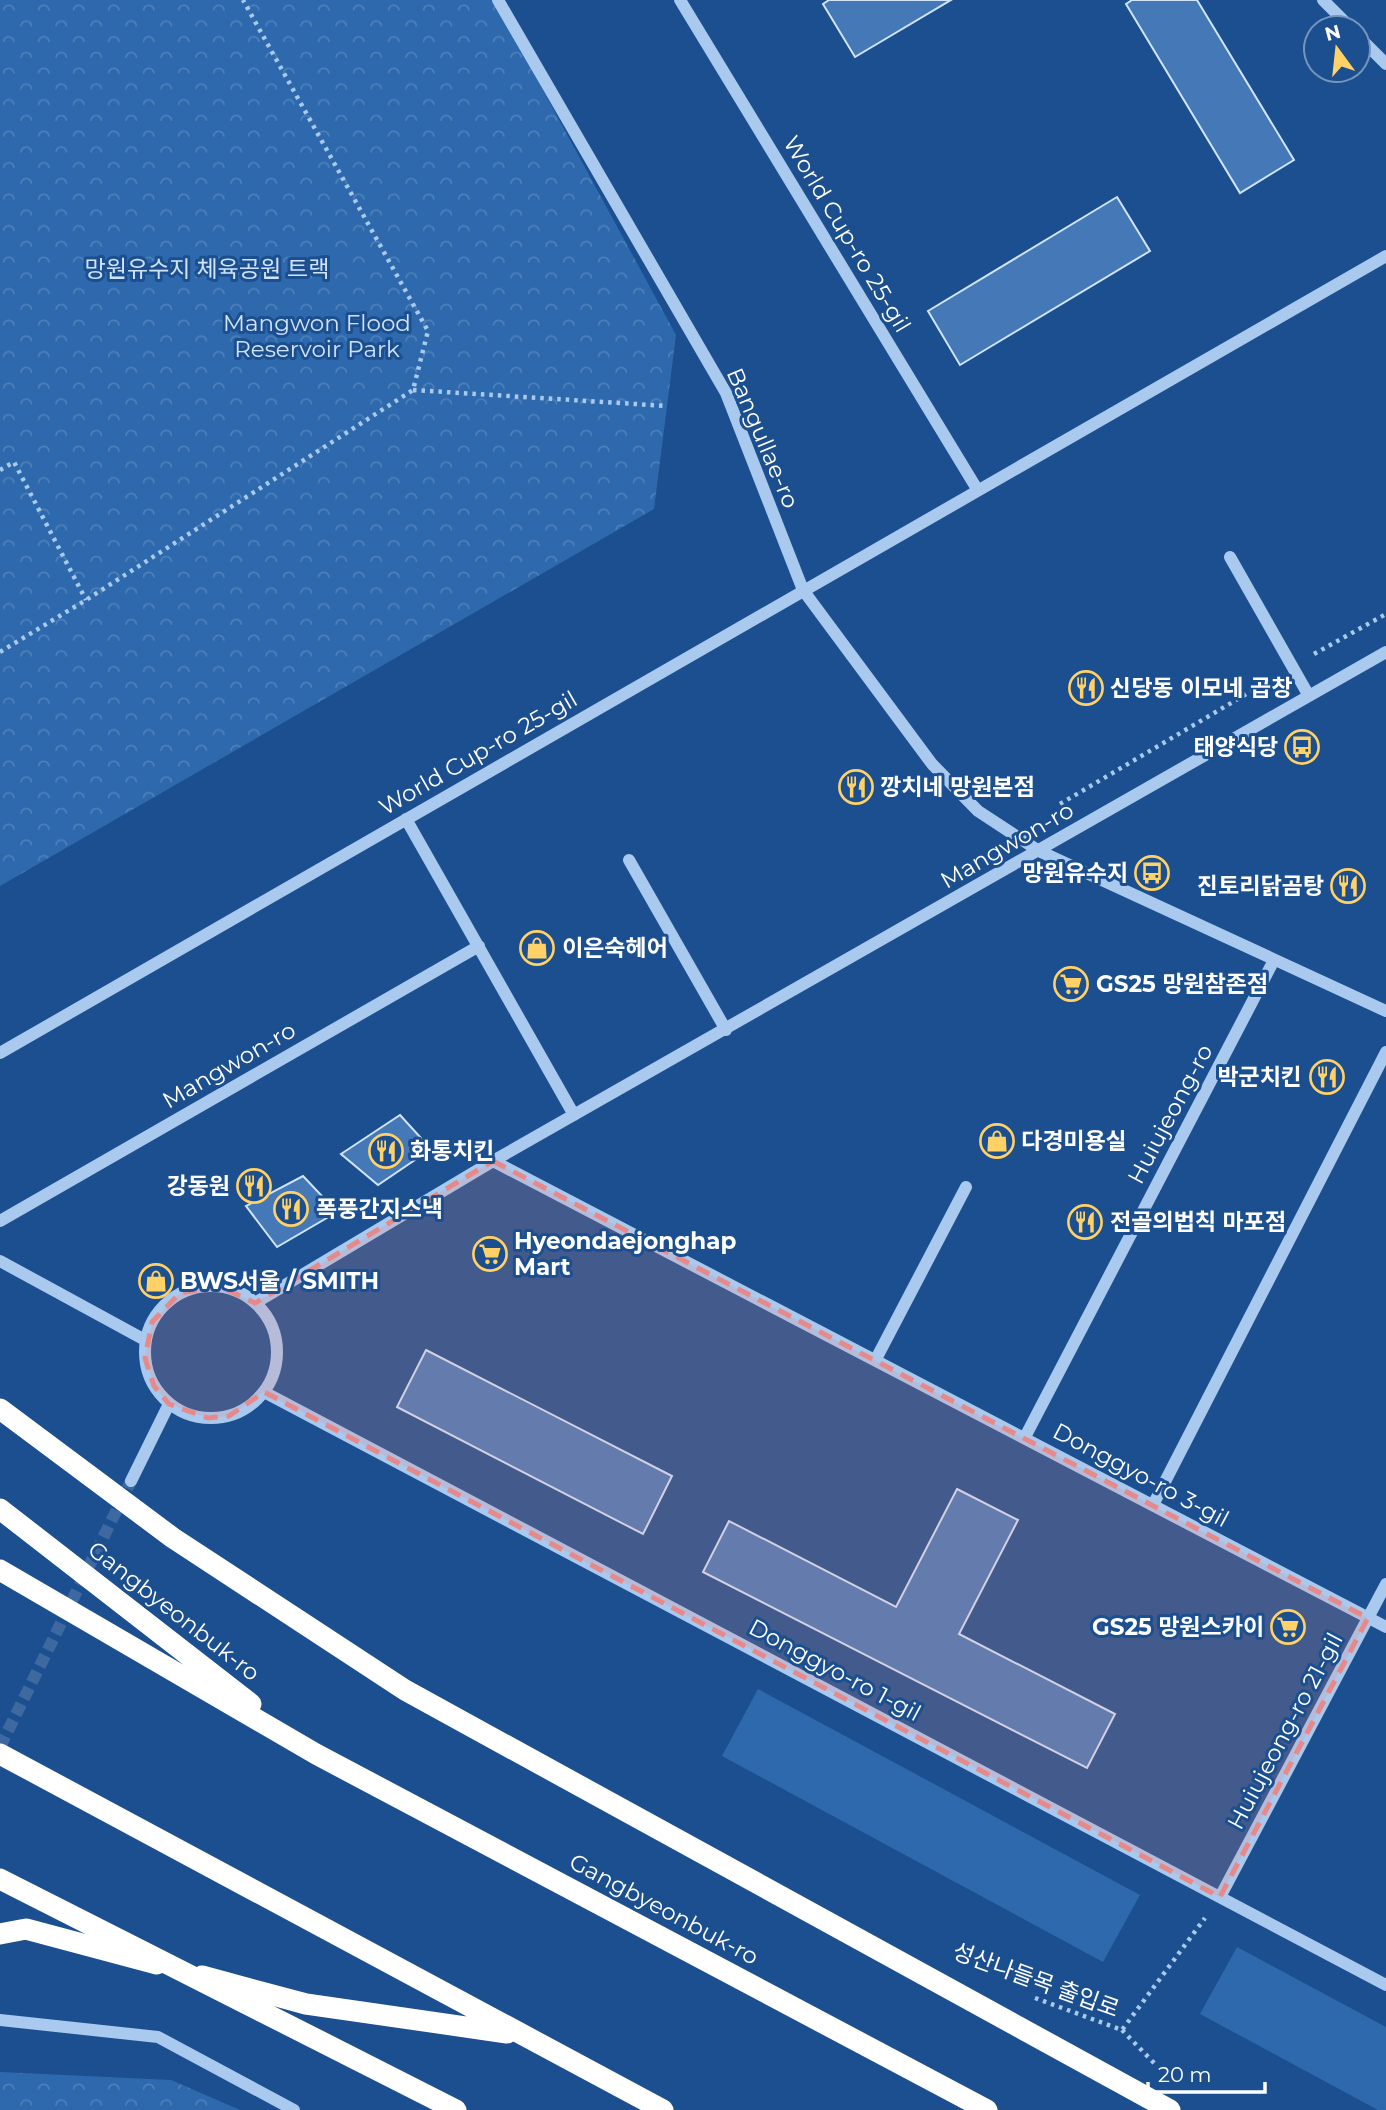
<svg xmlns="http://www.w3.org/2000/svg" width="1386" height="2110" font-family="Montserrat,'Noto Sans KR',sans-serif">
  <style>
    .park { fill: url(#park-crowns) }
    .pitch { fill: #2e69ad }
    .building { fill: #4478b7; stroke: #cfe3fa; stroke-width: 2 }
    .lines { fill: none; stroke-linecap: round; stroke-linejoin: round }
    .minor-tunnel { stroke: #3d69a0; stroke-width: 12; stroke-dasharray: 12 6; stroke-linecap: butt }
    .path { stroke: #a9c9ee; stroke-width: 4.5; stroke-dasharray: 3.5 5; stroke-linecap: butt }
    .minor { stroke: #a9c9ee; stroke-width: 12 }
    .highway { stroke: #fff; stroke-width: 21 }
    .highway-bridge { stroke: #fff; stroke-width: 21 }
    .marked { fill: #e88989; fill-opacity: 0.2; stroke: #e88989; stroke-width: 5; stroke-dasharray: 14 9; stroke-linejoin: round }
    .labels { text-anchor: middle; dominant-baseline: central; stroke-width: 6; stroke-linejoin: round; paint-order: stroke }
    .street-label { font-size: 23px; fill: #fff; stroke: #1b4f8f }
    .park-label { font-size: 23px; fill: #cfe3fa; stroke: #1b4f8f }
    .poi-label { font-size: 23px; font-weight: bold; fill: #fff; stroke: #1b4f8f; text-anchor: start }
  </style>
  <defs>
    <pattern id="park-crowns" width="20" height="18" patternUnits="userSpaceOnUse" patternTransform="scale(1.75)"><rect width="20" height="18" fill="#2e69ad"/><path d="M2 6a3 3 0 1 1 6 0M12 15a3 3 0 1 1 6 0" fill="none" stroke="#4d80b9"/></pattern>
  </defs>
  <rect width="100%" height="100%" fill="#1b4f8f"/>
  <path class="park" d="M0 0H494L676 335 654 509 0 886Z
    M0 2072 171 2080 240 2110H0Z"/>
  <path class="pitch" d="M758 1689 1140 1895 1103 1962 722 1756Z
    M1237 1947 1386 2027V2110H1378L1200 2014Z"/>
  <path class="building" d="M829 0H951L855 57 823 4Z
    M1132 0H1197L1294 160 1240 193 1126 4Z
    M1117 197 1150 251 960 365 928 311Z
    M400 1115 431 1149 378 1185 341 1154Z
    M303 1176 337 1212 277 1247 246 1206Z
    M426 1350 672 1476 643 1534 397 1407Z
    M957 1489 1018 1520 959 1634 1115 1714 1087 1768 703 1572 729 1521 896 1607Z"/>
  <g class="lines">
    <path class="minor-tunnel" d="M0 1747 131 1481"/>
    <path class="path" d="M413 390 667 406
      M0 470 14 462 86 600
      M0 652 86 600 413 390 428 331 243 0
      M1314 654 1386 614
      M1060 804 1270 680
      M1035 1998 1122 2030 1205 1918
      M1122 2030 1156 2065"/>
    <path class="minor" d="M498 0 726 393 803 590 932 764 978 811 1039 851 1386 1011
      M680 0 977 489
      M1323 0 1351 28
      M1358 36 1386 64
      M1230 557 1309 696
      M406 819 574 1115
      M629 860 726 1030
      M0 1053 1386 256
      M493 1161 1386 1627
      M0 1221 479 946
      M0 1261 145 1340
      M145 1352a66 66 0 1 1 132 0a66 66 0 1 1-132 0Z
      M255 1303 493 1161 1386 652
      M876 1359 966 1187
      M264 1392 1386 1985
      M1025 1437 1274 960
      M131 1481 169 1404
      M1153 1505 1386 1052
      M1220 1897 1386 1584
      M0 2020 158 2037 294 2110"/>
    <path class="highway" d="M0 1509 251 1704
      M0 1570 316 1754 987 2110
      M0 1754 663 2110
      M0 1934 26 1929 157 1964
      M202 1976 306 2004 507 2033"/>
    <path class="highway-bridge" d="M0 1409 173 1538 405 1690 1170 2110
      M0 1879 456 2110"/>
  </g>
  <path class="marked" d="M493 1161 1368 1618 1220 1897 264 1392 229 1416 208 1418 169 1404 154 1386 145 1358 152 1322 180 1293 219 1286 255 1303Z"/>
  <defs>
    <g id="restaurant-ring" transform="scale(1.75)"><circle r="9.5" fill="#1b4f8f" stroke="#ffd166" stroke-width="1.5"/><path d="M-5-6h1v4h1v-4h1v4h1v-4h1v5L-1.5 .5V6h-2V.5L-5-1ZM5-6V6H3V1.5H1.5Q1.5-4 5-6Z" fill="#ffd166"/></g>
    <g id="bus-ring" transform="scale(1.75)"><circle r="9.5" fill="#1b4f8f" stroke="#ffd166" stroke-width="1.5"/><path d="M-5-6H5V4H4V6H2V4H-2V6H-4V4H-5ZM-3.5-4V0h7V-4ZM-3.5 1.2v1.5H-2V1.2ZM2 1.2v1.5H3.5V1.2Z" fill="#ffd166"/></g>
    <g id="shop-ring" transform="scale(1.75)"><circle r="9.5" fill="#1b4f8f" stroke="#ffd166" stroke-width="1.5"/><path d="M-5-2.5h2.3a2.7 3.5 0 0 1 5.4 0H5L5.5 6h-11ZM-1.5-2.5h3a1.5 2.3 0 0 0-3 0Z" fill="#ffd166"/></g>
    <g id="supermarket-ring" transform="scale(1.75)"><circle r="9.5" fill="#1b4f8f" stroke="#ffd166" stroke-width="1.5"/><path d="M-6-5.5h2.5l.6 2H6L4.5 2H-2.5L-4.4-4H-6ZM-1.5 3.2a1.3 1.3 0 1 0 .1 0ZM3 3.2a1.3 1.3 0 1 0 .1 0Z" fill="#ffd166"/></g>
  </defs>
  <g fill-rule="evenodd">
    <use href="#restaurant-ring" x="1086" y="688"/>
    <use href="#bus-ring" x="1302" y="747"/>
    <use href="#restaurant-ring" x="856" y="787"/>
    <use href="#bus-ring" x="1152" y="873"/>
    <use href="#restaurant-ring" x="1348" y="886"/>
    <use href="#shop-ring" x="537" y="948"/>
    <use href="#supermarket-ring" x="1071" y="984"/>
    <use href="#restaurant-ring" x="1327" y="1077"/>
    <use href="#shop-ring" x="997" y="1141"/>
    <use href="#restaurant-ring" x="386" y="1151"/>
    <use href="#restaurant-ring" x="254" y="1186"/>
    <use href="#restaurant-ring" x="291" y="1209"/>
    <use href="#restaurant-ring" x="1085" y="1222"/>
    <use href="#supermarket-ring" x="490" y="1254"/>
    <use href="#shop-ring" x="156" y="1281"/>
    <use href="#supermarket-ring" x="1288" y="1627"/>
  </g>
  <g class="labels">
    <g class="street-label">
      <text transform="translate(847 234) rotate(59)">World Cup-ro 25-gil</text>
      <text transform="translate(763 438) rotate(67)">Bangullae-ro</text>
      <text transform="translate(478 753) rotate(-30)">World Cup-ro 25-gil</text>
      <text transform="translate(1007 845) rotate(-30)">Mangwon-ro</text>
      <text transform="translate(229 1065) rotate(-30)">Mangwon-ro</text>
      <text transform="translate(1170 1114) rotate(-62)">Huiujeong-ro</text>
      <text transform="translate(1141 1475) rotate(28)">Donggyo-ro 3-gil</text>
      <text transform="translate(174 1611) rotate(38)">Gangbyeonbuk-ro</text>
      <text transform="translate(835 1670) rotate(28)">Donggyo-ro 1-gil</text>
      <text transform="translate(1285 1731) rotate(-62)">Huiujeong-ro 21-gil</text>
      <text transform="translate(664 1909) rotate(28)">Gangbyeonbuk-ro</text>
      <text transform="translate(1036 1980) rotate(20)">성산나들목 출입로</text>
    </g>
    <g class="park-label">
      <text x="207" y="269">망원유수지 체육공원 트랙</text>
      <text x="317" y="323">Mangwon Flood<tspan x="317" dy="26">Reservoir Park</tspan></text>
    </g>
    <g class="poi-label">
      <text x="1110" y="688">신당동 이모네 곱창</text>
      <text x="1278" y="747" text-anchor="end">태양식당</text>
      <text x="880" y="787">깡치네 망원본점</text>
      <text x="1128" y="873" text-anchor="end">망원유수지</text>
      <text x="1324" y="886" text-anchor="end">진토리닭곰탕</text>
      <text x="562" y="948">이은숙헤어</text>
      <text x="1096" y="984">GS25 망원참존점</text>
      <text x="1302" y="1077" text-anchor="end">박군치킨</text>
      <text x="1021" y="1141">다경미용실</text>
      <text x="410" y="1151">화통치킨</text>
      <text x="230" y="1186" text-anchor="end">강동원</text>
      <text x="316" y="1209">폭풍간지스낵</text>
      <text x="1110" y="1222">전골의법칙 마포점</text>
      <text x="514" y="1241">Hyeondaejonghap<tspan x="514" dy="26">Mart</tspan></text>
      <text x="180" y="1281">BWS서울 / SMITH</text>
      <text x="1264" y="1627" text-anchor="end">GS25 망원스카이</text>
    </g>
  </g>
  <g transform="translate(1337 49) rotate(345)"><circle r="33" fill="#1b4f8f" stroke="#7695bc" stroke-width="2"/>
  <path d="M0-5L12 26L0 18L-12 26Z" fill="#ffd166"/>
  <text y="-10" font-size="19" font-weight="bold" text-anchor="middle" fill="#ffffff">N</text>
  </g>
  <path d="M1148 2082v10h117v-10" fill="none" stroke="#ffffff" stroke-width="3.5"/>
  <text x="1158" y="2082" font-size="21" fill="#ffffff" stroke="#1b4f8f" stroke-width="5" paint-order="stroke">20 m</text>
</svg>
